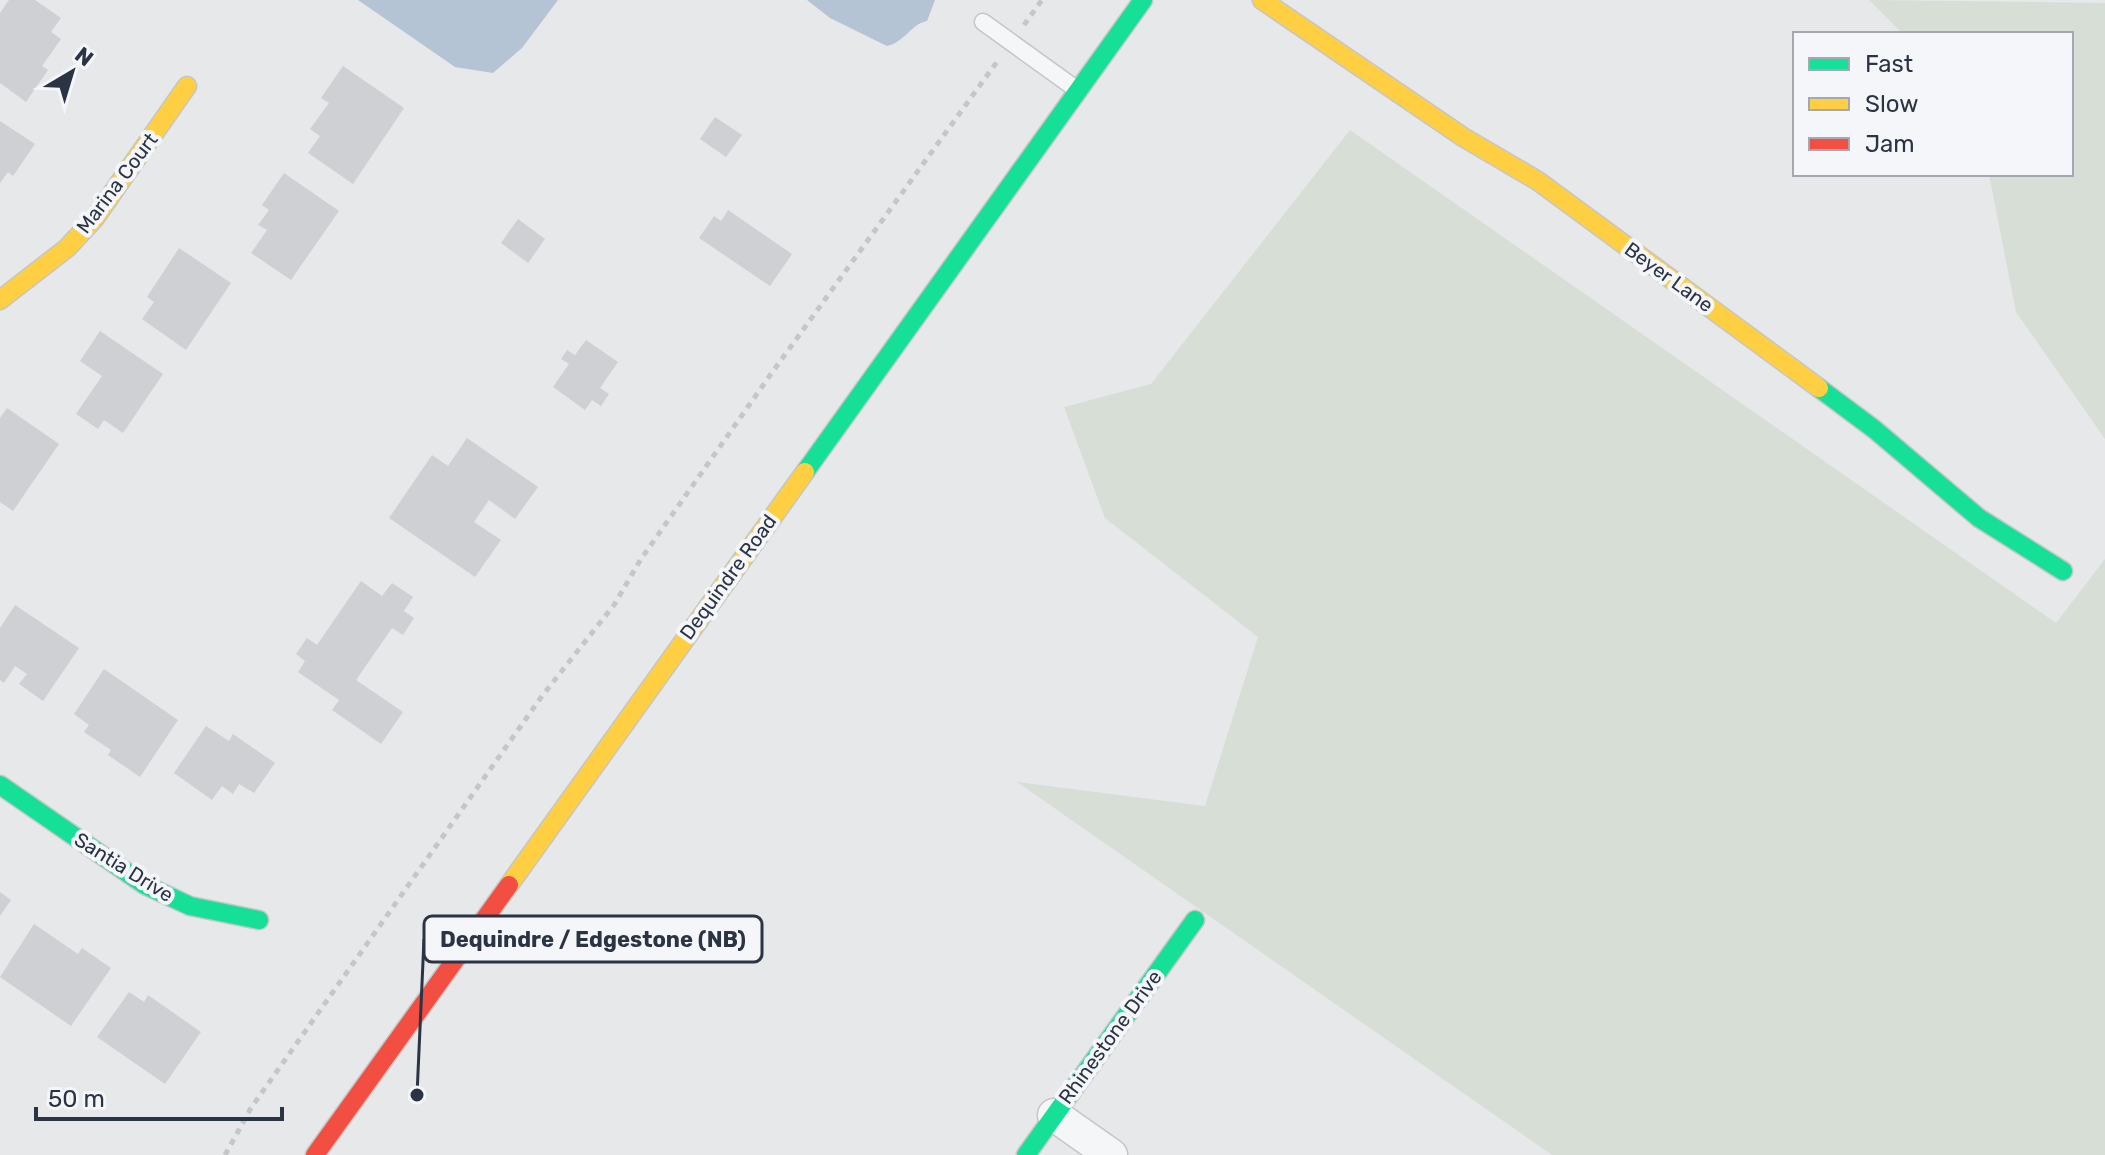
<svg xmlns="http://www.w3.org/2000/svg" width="2105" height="1155" font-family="Rubik,sans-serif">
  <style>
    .green { fill: #d6ded6 }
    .water { fill: #b4c4d5 }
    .building { fill: #ced0d3 }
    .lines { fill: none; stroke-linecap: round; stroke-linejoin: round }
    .lane-casing { stroke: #c4c6c8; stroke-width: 19 }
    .street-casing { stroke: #c4c6c8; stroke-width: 35 }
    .fast-casing { stroke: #c4c6c8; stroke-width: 21 }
    .slow-casing { stroke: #c4c6c8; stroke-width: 21 }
    .jam-casing { stroke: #c4c6c8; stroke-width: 21 }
    .path { stroke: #c5c6ca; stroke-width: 5; stroke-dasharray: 6 6; stroke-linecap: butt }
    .lane { stroke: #f5f6f7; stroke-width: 16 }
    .street { stroke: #f5f6f7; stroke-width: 32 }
    .fast { stroke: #16e098; stroke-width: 18 }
    .slow { stroke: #ffcf43; stroke-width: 18 }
    .jam { stroke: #f24e42; stroke-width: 18 }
    .labels { text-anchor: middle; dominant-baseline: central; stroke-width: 8; stroke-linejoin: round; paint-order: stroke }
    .street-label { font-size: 20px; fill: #2b3445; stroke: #f4f6f9 }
    .leader { fill: none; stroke: #2b3445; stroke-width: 3 }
    .callout-dot { fill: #2b3445; stroke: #f4f6f9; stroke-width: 3 }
    .callout { fill: #f4f6f9; stroke: #2b3445; stroke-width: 3 }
    .callout-label { font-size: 22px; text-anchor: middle; font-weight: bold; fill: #2b3445 }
  </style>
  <rect width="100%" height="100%" fill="#e6e8ea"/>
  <path class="green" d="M1869 0 2105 3V439L2016 312 1989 174H2071V34H1903Z
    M1350 130 2056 623 2105 559V1155H1552L1017 782 1205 806 1258 637 1105 518 1064 407 1151 384Z"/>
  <path class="water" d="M358 0H558L522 48 493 73 455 67Z
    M807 0H935L927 21C911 24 905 42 887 46L830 18Z"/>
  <path class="building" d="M9 0H35L61 18 51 32 61 39 42 66 48 70 26 102 0 83V13Z
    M343 66 404 108 353 184 308 153 320 136 310 129 329 103 321 98Z
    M715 117 742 135 726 157 700 139Z
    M0 121 35 144 13 176 8 172 0 183Z
    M284 173 339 211 291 280 251 253 267 230 258 225 269 210 262 205Z
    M728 210 792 254 770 286 699 238 714 216 721 221Z
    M518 219 545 239 528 263 501 243Z
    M179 248 231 283 186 350 142 319 154 302 147 297Z
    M100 331 163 374 123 433 104 420 98 429 76 414 102 376 80 361Z
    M586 340 618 362 600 388 609 394 601 406 592 400 585 410 553 387 569 364 561 359 567 350 575 355Z
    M7 408 59 444 13 511 0 502V418Z
    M467 438 538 487 515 519 489 500 474 522 501 540 475 577 389 518 432 455 448 466Z
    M361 581 382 596 392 583 413 597 404 611 414 618 403 635 392 628 356 680 403 712 381 744 332 710 339 700 298 672 305 661 296 654 307 638 317 645Z
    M15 605 79 648 43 701 19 684 27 674 15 666 4 683 0 680V628Z
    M104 669 178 720 140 777 108 755 111 750 84 732 89 725 74 714Z
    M206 726 229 741 233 734 275 763 254 793 239 784 233 794 222 786 212 800 174 773Z
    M0 892 11 900 0 916Z
    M34 924 78 954 82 948 111 968 71 1026 0 977Z
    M129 992 144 1002 148 995 201 1032 165 1084 97 1037Z"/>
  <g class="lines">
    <g class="lane-casing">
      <path id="lane" d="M983 22 1076 89"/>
    </g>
    <g class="street-casing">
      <path id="street" d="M1054 1115 1111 1155"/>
    </g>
    <g class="fast-casing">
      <path id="fast" d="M1819 388 1874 429 1979 518 2063 571
        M805 472 1143 0
        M0 785 145 885 190 906 259 920
        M1026 1155 1195 920"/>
    </g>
    <g class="slow-casing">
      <path id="slow" d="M1262 0 1463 137 1538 181 1819 388
        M0 300 67 248 95 218 187 86
        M509 885 805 472"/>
    </g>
    <g class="jam-casing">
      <path id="jam" d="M315 1155 509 885"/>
    </g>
    <path class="path" d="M1024 25 1042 0
      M225 1155 251 1108 542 696 614 605 641 559 771 374 999 59"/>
    <use href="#lane" class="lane"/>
    <use href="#street" class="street"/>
    <use href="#fast" class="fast"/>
    <use href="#slow" class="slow"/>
    <use href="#jam" class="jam"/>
  </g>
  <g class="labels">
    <g class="street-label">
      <text transform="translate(117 183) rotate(-53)">Marina Court</text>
      <text transform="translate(1669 277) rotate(36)">Beyer Lane</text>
      <text transform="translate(728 577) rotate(-54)">Dequindre Road</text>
      <text transform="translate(124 867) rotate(32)">Santia Drive</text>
      <text transform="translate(1110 1037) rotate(-54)">Rhinestone Drive</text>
    </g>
  </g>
  <path class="leader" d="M417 1095L424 939"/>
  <circle class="callout-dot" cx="417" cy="1095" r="8"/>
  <rect class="callout" x="424" y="916" width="338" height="46" rx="8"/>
  <g class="callout-label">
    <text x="593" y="947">Dequindre / Edgestone (NB)</text>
  </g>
  <rect x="1793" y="32" width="280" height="144" fill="#f4f6f9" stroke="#a4a8b1" stroke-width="2"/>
  <rect x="1809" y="58" width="40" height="12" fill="#16e098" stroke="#a4a8b1" stroke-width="2"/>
  <text x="1865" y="72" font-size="24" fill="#2b3445">Fast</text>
  <rect x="1809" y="98" width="40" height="12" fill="#ffcf43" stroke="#a4a8b1" stroke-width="2"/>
  <text x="1865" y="112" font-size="24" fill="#2b3445">Slow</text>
  <rect x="1809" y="138" width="40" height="12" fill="#f24e42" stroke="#a4a8b1" stroke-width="2"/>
  <text x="1865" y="152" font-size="24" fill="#2b3445">Jam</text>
  <g transform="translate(72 72) rotate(38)" stroke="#f4f6f9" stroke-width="6" paint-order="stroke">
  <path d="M0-6L14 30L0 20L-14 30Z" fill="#2b3445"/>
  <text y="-12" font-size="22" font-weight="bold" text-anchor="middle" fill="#2b3445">N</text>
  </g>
  <path d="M36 1107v12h246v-12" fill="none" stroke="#2b3445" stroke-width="4"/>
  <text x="48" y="1107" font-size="24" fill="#2b3445" stroke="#f4f6f9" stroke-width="6" paint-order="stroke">50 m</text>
</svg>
